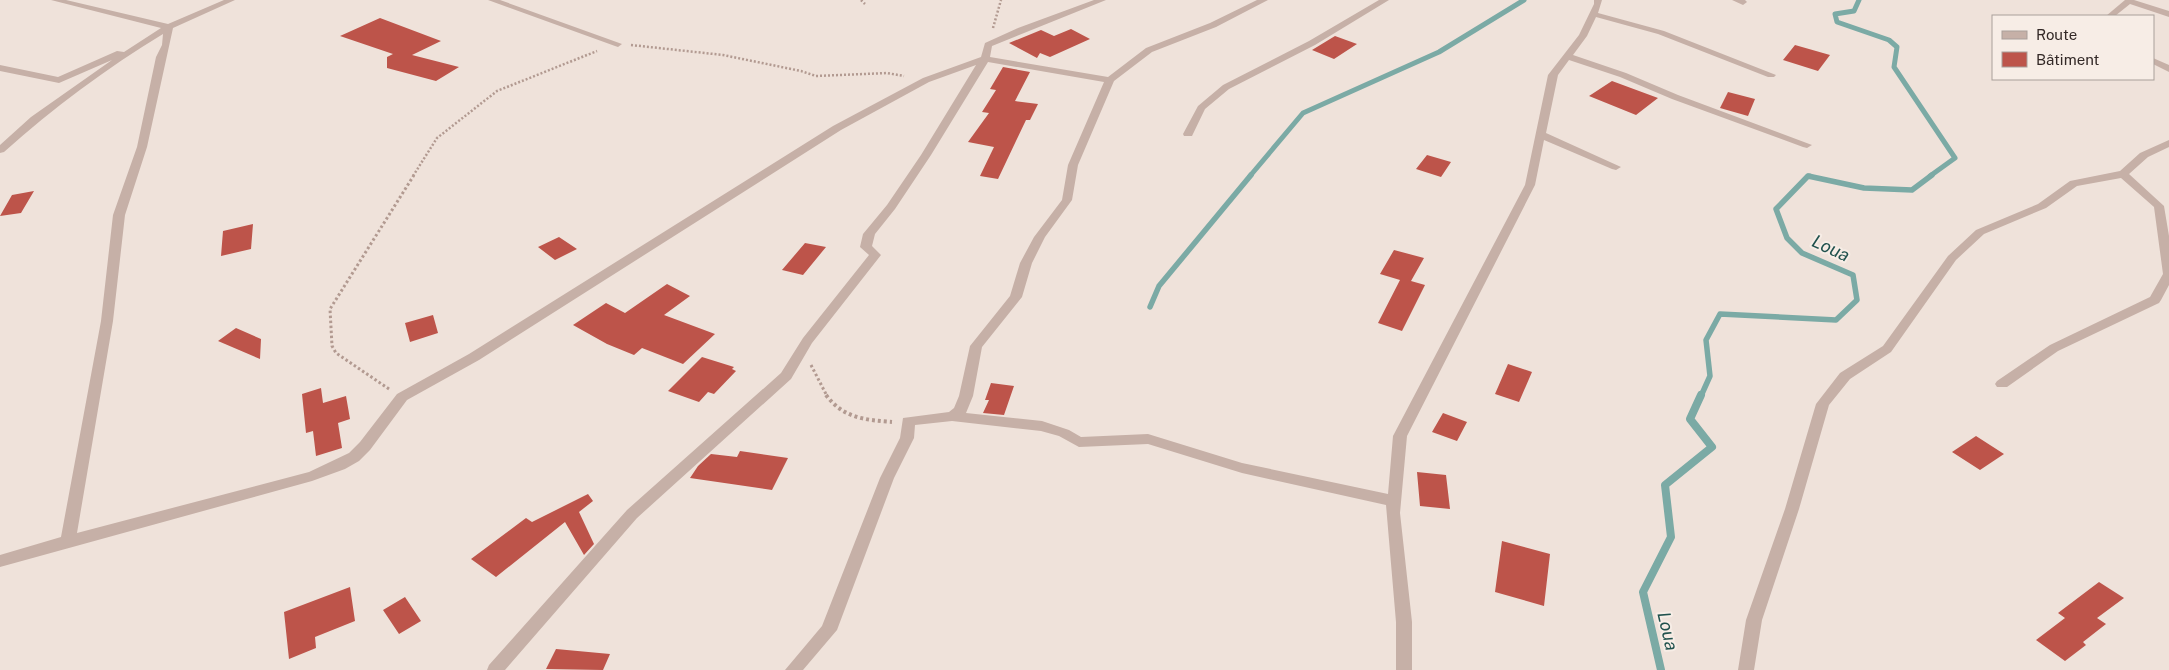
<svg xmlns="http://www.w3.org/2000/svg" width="2169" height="670" font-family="'Public Sans',sans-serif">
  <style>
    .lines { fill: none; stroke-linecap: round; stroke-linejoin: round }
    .stream-far2 { stroke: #7baaa5; stroke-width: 5 }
    .stream-far1 { stroke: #7baaa5; stroke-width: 5.5 }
    .stream { stroke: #7baaa5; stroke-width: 8 }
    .building { fill: #bd544a }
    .path-far2 { stroke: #b29a91; stroke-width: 2.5; stroke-dasharray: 2 2; stroke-linecap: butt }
    .path-far1 { stroke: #b29a91; stroke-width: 3; stroke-dasharray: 2.5 2.5; stroke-linecap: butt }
    .path { stroke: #b29a91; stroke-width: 4; stroke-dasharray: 3 3; stroke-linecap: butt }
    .minor { fill: #c6b0a7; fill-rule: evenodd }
    .labels { text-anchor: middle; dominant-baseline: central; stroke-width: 4; stroke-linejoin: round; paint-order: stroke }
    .water-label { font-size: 18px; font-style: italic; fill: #20514d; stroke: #f7ede6 }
  </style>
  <rect width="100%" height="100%" fill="#efe2da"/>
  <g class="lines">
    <path class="stream-far2" d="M1859 0 1854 11 1835 14 1837 22 1889 40 1897 47 1894 67 1955 158 1930 176
      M1250 176 1303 113 1439 52 1524 0
      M1808 176H1810"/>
    <path class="stream-far1" d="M1150 307 1159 286 1251 175
      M1701 396 1710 376 1706 340 1720 314 1836 320 1857 300 1853 275 1802 253 1787 238 1776 209 1808 176 1864 188 1912 190 1932 175"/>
    <path class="stream" d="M1661 670 1643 592 1671 537 1665 485 1712 447 1690 419 1701 395"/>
  </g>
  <path class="building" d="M380 18 441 41 412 55 459 67 436 81 387 68V57L393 54 340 36Z
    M1071 29 1090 39 1050 57 1040 53 1037 58 1009 43 1041 30 1054 36Z
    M1335 36 1357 44 1334 59 1312 50Z
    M1795 45 1830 55 1818 71 1783 60Z
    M1003 67 1030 72 1015 101 1038 104 1030 120H1026L998 179 980 176 994 147 968 142 989 113 982 112 996 90 990 89Z
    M1612 81 1658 98 1636 115 1589 96Z
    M1728 92 1755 99 1748 116 1720 108Z
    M1427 155 1451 162 1441 177 1416 169Z
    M34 191 21 213 0 216 12 195Z
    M253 224 251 249 221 256 223 231Z
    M559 237 577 249 555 260 538 247Z
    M805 243 826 247 803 275 782 270Z
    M1394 250 1424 258 1411 281 1425 285 1402 331 1378 323 1400 280 1380 274Z
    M667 284 690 296 664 315 715 334 683 364 642 348 634 355 607 344 573 325 606 303 625 313Z
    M433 315 438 333 410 342 405 323Z
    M236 328 261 339 260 359 218 341Z
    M702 357 734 367 732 369 736 371 714 394 708 392 699 402 668 391Z
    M1508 364 1532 372 1519 402 1495 394Z
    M991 383 1014 386 1004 415 983 413 989 400H985Z
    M321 388 323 403 346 396 350 419 338 423 342 448 316 456 313 431 306 433 302 394Z
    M1443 413 1467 422 1457 441 1432 432Z
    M1976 436 2004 454 1980 470 1952 452Z
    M740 451 788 458 772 490 690 478 698 466 711 454 737 457Z
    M1417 472 1446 475 1450 509 1420 506Z
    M588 494 593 501 579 512 594 544 584 555 565 522 496 577 471 559 526 518 532 522Z
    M1502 541 1550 554 1544 606 1495 592Z
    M2099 582 2124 598 2097 618 2106 624 2083 642 2086 645 2065 661 2036 640 2065 618 2058 613Z
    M350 587 355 621 315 637 316 648 289 659 284 612Z
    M405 597 421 621 399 634 383 610Z
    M556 649 610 654 603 670 546 669Z"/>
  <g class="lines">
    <path class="path-far2" d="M861 0 865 4
      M993 28 1001 0
      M631 45 723 55 801 71 816 76 887 73 904 76
      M413 176 437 138 497 91 597 51"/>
    <path class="path-far1" d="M811 365 827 396
      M389 389 336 353 332 346 330 309 414 175"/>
    <path class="path" d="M826 395C843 418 865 420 892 422"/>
    <path class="minor" d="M51 0H66L168 24 224 0H235L173 28 147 147 125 215 113 321 77 533 309 472 349 453 360 442 397 394 469 354 833 126 923 78 981 57 985 43 1018 28 1094 0H1106L992 46 990 57 1108 77 1146 48 1210 23 1257 0H1268L1216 27 1152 52 1114 81 1078 165 1072 200 1045 237 1032 263 1022 297 982 347 973 396 966 413 1042 421 1069 430 1081 437 1148 434 1242 463 1388 494 1393 436 1525 185 1548 75 1579 35 1594 4V0H1602L1598 13 1664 31 1776 75 1774 77H1768L1658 34 1596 17 1587 36 1573 55 1626 73 1678 95 1812 145 1807 148 1803 147 1672 99 1620 77 1569 60 1558 75 1546 133 1621 167 1616 170 1612 169 1544 140 1535 185 1407 436 1400 513 1412 622V670H1396V622L1386 505 1242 473 1148 444 1079 447 1059 436 1041 431 952 421 915 425 914 438 894 478 837 630 803 670H785L822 626 880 478 900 438 903 418 949 412 954 408 959 396 970 346 1010 296 1020 263 1034 237 1062 200 1068 165 1104 82 988 62 931 155 895 209 875 234 872 246 881 255 812 343 791 379 637 518 505 670H487L489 665 627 510 781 373 803 338 869 255 860 247 863 234 887 205 921 155 976 65 929 82 841 130 479 360 407 400 370 450 359 461 345 469 312 481 0 567V555L61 537 101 321 113 215 137 147 156 57 162 45 163 34C107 68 53 108 4 152L0 153V145L31 117 112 60 59 83 0 71V65L58 77 117 51 124 52 161 28Z
      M488 0H500L622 44 618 47 615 46Z
      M1379 0H1389L1315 45 1229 89 1205 109 1192 136H1184L1183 134 1198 106 1223 85 1309 41Z
      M1732 0H1745L1747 2 1743 5Z
      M2125 0H2134L2169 11V17L2130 4 2115 16H2106Z
      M2153 58 2169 65V72L2153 64Z
      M2169 140V147L2148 157 2129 174 2164 206 2169 236V285L2161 300 2159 303 2058 351 2007 387H1997L1995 384 1997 381 2050 345 2150 297 2163 274 2154 207 2121 178 2077 186 2046 208 1984 234 1956 260 1891 352 1850 379 1829 405 1799 509 1762 620 1754 670H1738L1746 620 1785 509 1816 404 1840 373 1883 346 1948 256 1976 230 2038 204 2070 181 2120 171 2140 153Z"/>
  </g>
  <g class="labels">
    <g class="water-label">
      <text transform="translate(1831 248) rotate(25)">Loua</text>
      <text transform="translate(1668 631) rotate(77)">Loua</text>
    </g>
  </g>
  <rect x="1992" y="15" width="162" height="65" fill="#f7ede6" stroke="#a99f9a"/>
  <rect x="2002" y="31" width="25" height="8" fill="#c6b0a7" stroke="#a99f9a"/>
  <text x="2036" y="40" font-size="15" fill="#332927">Route</text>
  <rect x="2002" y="52" width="25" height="15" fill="#bd544a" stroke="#a99f9a"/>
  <text x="2036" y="65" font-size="15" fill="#332927">Bâtiment</text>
</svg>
